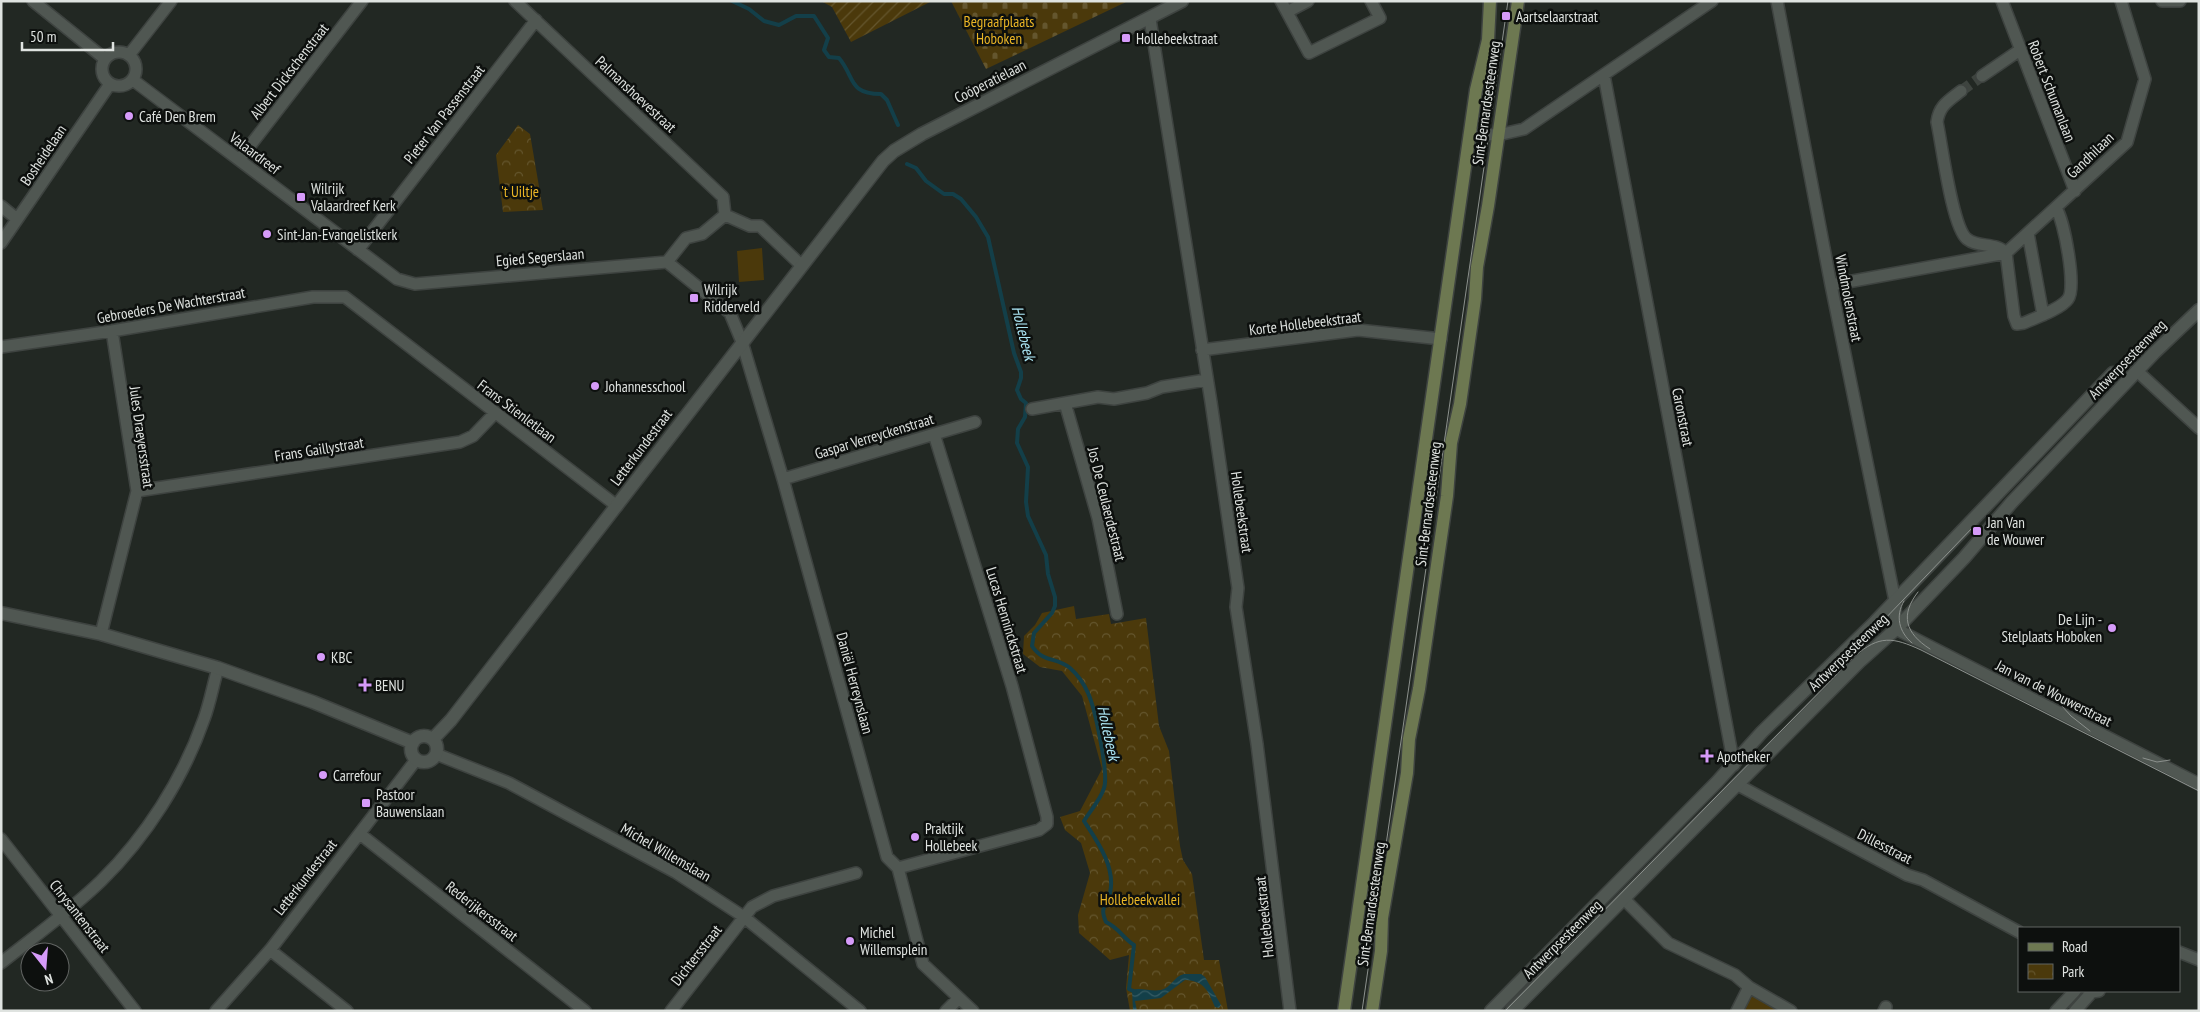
<svg xmlns="http://www.w3.org/2000/svg" width="2200" height="1012" font-family="'PT Sans Narrow',sans-serif">
  <style>
    .grass { fill: #4b390b }
    .cemetery { fill: url(#cemetery-stones) }
    .park { fill: url(#park-crowns) }
    .garden { fill: url(#garden-furrows) }
    .water { fill: url(#water-waves) }
    .lines { fill: none; stroke-linecap: round; stroke-linejoin: round }
    .stream { stroke: #133f49; stroke-width: 4 }
    .minor-tunnel { stroke: #3e443f; stroke-width: 11; stroke-dasharray: 11 5.5; stroke-linecap: butt }
    .minor-casing { stroke: #3e4340; stroke-width: 14 }
    .tertiary-casing { stroke: #3e4340; stroke-width: 15 }
    .secondary-casing { stroke: #3e4340; stroke-width: 15 }
    .minor { stroke: #505752; stroke-width: 11 }
    .tertiary { stroke: #505752; stroke-width: 12 }
    .secondary { stroke: #6d7851; stroke-width: 12 }
    .tram { stroke: #8c918d; stroke-width: 1 }
    .poi-dot { fill: #d69bf9; stroke: #0d100e; stroke-width: 2 }
    .labels { text-anchor: middle; dominant-baseline: central; stroke-width: 5; stroke-linejoin: round; paint-order: stroke }
    .poi-label { font-size: 15px; fill: #dfe3e0; stroke: #0d100e; text-anchor: start }
    .park-label { font-size: 15px; fill: #ebb626; stroke: #0d100e }
    .street-label { font-size: 15px; fill: #dfe3e0; stroke: #0d100e }
    .water-label { font-size: 16px; font-style: italic; fill: #abe5f4; stroke: #0d100e }
  </style>
  <defs>
    <pattern id="cemetery-stones" width="16" height="16" patternUnits="userSpaceOnUse" patternTransform="scale(1.25)"><rect width="16" height="16" fill="#4b390b"/><path d="M2 7V4a2 2 0 0 1 4 0v3zM10 15v-3a2 2 0 0 1 4 0v3z" fill="#64562e"/></pattern>
    <pattern id="park-crowns" width="20" height="18" patternUnits="userSpaceOnUse" patternTransform="scale(1.25)"><rect width="20" height="18" fill="#4b390b"/><path d="M2 6a3 3 0 1 1 6 0M12 15a3 3 0 1 1 6 0" fill="none" stroke="#64562e"/></pattern>
    <pattern id="garden-furrows" width="10" height="10" patternUnits="userSpaceOnUse" patternTransform="scale(1.25)"><rect width="10" height="10" fill="#4b390b"/><path d="M-1 1l2-2M0 10L10 0M9 11l2-2" fill="none" stroke="#64562e"/></pattern>
    <pattern id="water-waves" width="16" height="10" patternUnits="userSpaceOnUse" patternTransform="scale(1.25)"><rect width="16" height="10" fill="#133f49"/><path d="M0 5q4-4 8 0t8 0" fill="none" stroke="#355b63"/></pattern>
  </defs>
  <rect width="100%" height="100%" fill="#222823"/>
  <path class="grass" d="M762 248 764 280 739 282 737 251Z
    M1749 987 1791 1011H1737Z"/>
  <path class="cemetery" d="M951 1H1128L986 69Z"/>
  <path class="park" d="M518 125 530 134 543 210 503 212 496 155Z
    M1074 606 1076 619 1109 614 1111 624 1146 618 1159 726 1169 751 1180 846 1183 860 1192 874 1204 960H1219L1228 1011H1130L1126 988 1129 955 1110 960 1079 933 1078 915 1090 873 1081 843 1065 830 1060 817 1080 811 1102 769 1082 696 1062 671 1040 667 1023 654 1024 636 1035 625 1042 613Z"/>
  <path class="garden" d="M821 1H932L851 42 832 7Z"/>
  <path class="water" d="M1184 974H1201L1205 977 1221 1005 1219 1008 1215 1007C1208 991 1205 981 1185 980L1161 998 1135 1001 1137 1011H1133L1132 990C1141 987 1151 992 1161 990 1171 988 1174 976 1184 974Z"/>
  <g class="lines">
    <path class="stream" d="M732 1 749 9 764 21 779 25 796 16H814L828 38 824 50 829 57 839 58C855 77 848 94 881 94L887 100 898 125
      M907 164 916 168 926 181 944 194H953L961 199 976 217 988 237 1014 353 1021 372V378L1017 390 1021 399 1026 403 1025 417 1018 429 1017 443 1028 467 1026 502 1028 516 1046 555 1048 574 1055 597V606L1052 613 1034 633 1032 646C1043 663 1057 657 1070 668 1078 675 1084 684 1088 693 1095 708 1109 774 1104 788 1101 799 1090 811 1084 821 1097 841 1116 867 1110 893 1107 907 1099 906 1106 922 1119 928 1122 937 1134 945L1129 989 1135 992"/>
    <path class="minor-tunnel" d="M1961 91 1982 76"/>
    <g class="minor-casing">
      <path id="minor" d="M33 1 105 59
        M515 1 723 197 725 215
        M1281 1 1309 53 1380 18 1371 1
        M1777 1 1831 285 1895 601 1896 629 2199 784
        M2002 1 2075 191
        M2162 1H2180
        M1287 12 1308 1
        M1150 19 1211 402 1238 588 1236 607 1257 744 1290 1011
        M102 69a17 17 0 1 1 34 0a17 17 0 1 1-34 0Z
        M129 55 171 1
        M1604 75 1734 765
        M1982 76 2020 50
        M133 80 397 279 415 284 667 262
        M1961 91C1948 101 1939 106 1937 122 1942 145 1952 227 1967 239 1978 248 1996 242 2006 253L2014 316 2017 324 2024 323C2035 318 2061 309 2068 299 2077 288 2064 220 2056 208
        M1471 134 1498 135 1524 129 1712 1
        M239 160 362 1
        M1 206 17 219
        M725 215 750 226H760L801 265
        M2028 233 2043 315
        M1 243 110 84
        M358 250 536 20
        M667 262 730 313 742 342 783 479 887 857 898 868 923 964 973 1011
        M667 262 686 238 702 234 725 215
        M1831 285 2006 253 2127 142 2145 79 2121 1
        M1 347 112 331 313 297H345L617 506
        M1202 350 1358 330 1441 339
        M2137 371 2199 428
        M1065 403 1098 518 1117 614
        M1032 409 1098 397 1114 399 1147 393 1162 387 1206 380
        M783 479 975 422
        M137 491 460 442 473 436 495 413
        M101 634 137 491 112 331
        M436 754 509 783 675 872 744 917 860 1011
        M1738 785 1907 875 1923 880 2019 932
        M360 834 585 1011
        M1 839 135 1011
        M898 868 1039 830 1047 824V817L1012 686 934 434
        M1624 899 1668 943 1735 975 1749 987 1791 1011
        M270 950 347 1011
        M2179 952 2199 960
        M1 963C35 936 70 911 101 881 146 837 183 779 204 719 210 703 213 685 218 668
        M216 1011 270 950 416 760
        M671 1011 752 907 773 896 856 873
        M946 1011 959 998
        M1737 1011 1749 987
        M1884 1011 1886 1007
        M2056 1011 2075 991
        M2075 1011 2092 992 2099 991"/>
    </g>
    <g class="tertiary-casing">
      <path id="tertiary" d="M1 613 101 634 218 668 313 702 413 743
        M411 749a13 13 0 1 1 26 0a13 13 0 1 1-26 0Z
        M433 739 451 720 883 161 894 151 922 134 1182 1
        M1491 1011 1717 782 1762 732 1875 622 2113 373
        M1512 1011 1859 662 1896 629 1964 558 2012 502 2154 353 2199 310"/>
    </g>
    <g class="secondary-casing">
      <path id="secondary" d="M1344 1011 1476 90 1488 40 1490 1
        M1372 1011 1381 951 1382 918 1407 773 1409 739 1419 689 1447 496 1451 443 1460 404 1475 299 1477 267 1488 206 1518 1"/>
    </g>
    <use href="#minor" class="minor"/>
    <use href="#tertiary" class="tertiary"/>
    <use href="#secondary" class="secondary"/>
    <path class="tram" d="M1918 592C1900 615 1905 633 1930 649
      M1904 601C1895 616 1899 632 1912 643
      M1856 649 1974 526
      M2061 705 2071 716 2090 731
      M2143 758 2157 762 2170 760
      M1362 1011 1508 1
      M1505 1011 1855 656C1879 635 1893 637 1921 650L2199 791"/>
  </g>
  <g class="poi-dot">
    <rect x="1501" y="11" width="10" height="10" rx="2.5"/>
    <rect x="1121" y="33" width="10" height="10" rx="2.5"/>
    <circle cx="129" cy="116" r="5"/>
    <rect x="296" y="192" width="10" height="10" rx="2.5"/>
    <circle cx="267" cy="234" r="5"/>
    <rect x="689" y="293" width="10" height="10" rx="2.5"/>
    <circle cx="595" cy="386" r="5"/>
    <rect x="1972" y="526" width="10" height="10" rx="2.5"/>
    <circle cx="2112" cy="628" r="5"/>
    <circle cx="321" cy="657" r="5"/>
    <path d="M362.5 677.5h5v5h5v5h-5v5h-5v-5h-5v-5h5z"/>
    <path d="M1704.5 748.5h5v5h5v5h-5v5h-5v-5h-5v-5h5z"/>
    <circle cx="323" cy="775" r="5"/>
    <rect x="361" y="798" width="10" height="10" rx="2.5"/>
    <circle cx="915" cy="837" r="5"/>
    <circle cx="850" cy="941" r="5"/>
  </g>
  <g class="labels">
    <g class="poi-label">
      <text x="1516" y="16">Aartselaarstraat</text>
      <text x="1136" y="38">Hollebeekstraat</text>
      <text x="139" y="116">Café Den Brem</text>
      <text x="311" y="188">Wilrijk<tspan x="311" dy="17">Valaardreef Kerk</tspan></text>
      <text x="277" y="234">Sint-Jan-Evangelistkerk</text>
      <text x="704" y="289">Wilrijk<tspan x="704" dy="17">Ridderveld</tspan></text>
      <text x="605" y="386">Johannesschool</text>
      <text x="1987" y="522">Jan Van<tspan x="1987" dy="17">de Wouwer</tspan></text>
      <text x="2102" y="619" text-anchor="end">De Lijn -<tspan x="2102" dy="17">Stelplaats Hoboken</tspan></text>
      <text x="331" y="657">KBC</text>
      <text x="375" y="685">BENU</text>
      <text x="1717" y="756">Apotheker</text>
      <text x="333" y="775">Carrefour</text>
      <text x="376" y="794">Pastoor<tspan x="376" dy="17">Bauwenslaan</tspan></text>
      <text x="925" y="828">Praktijk<tspan x="925" dy="17">Hollebeek</tspan></text>
      <text x="860" y="932">Michel<tspan x="860" dy="17">Willemsplein</tspan></text>
    </g>
    <g class="park-label">
      <text x="999" y="21">Begraafplaats<tspan x="999" dy="17">Hoboken</tspan></text>
      <text x="520" y="191">'t Uiltje</text>
      <text x="1140" y="899">Hollebeekvallei</text>
    </g>
    <g class="street-label">
      <text transform="translate(289 71) rotate(-52)">Albert Dickschenstraat</text>
      <text transform="translate(990 81) rotate(-27)">Coöperatielaan</text>
      <text transform="translate(2052 91) rotate(69)">Robert Schumanlaan</text>
      <text transform="translate(636 94) rotate(43)">Palmanshoevestraat</text>
      <text transform="translate(1486 103) rotate(-82)">Sint-Bernardsesteenweg</text>
      <text transform="translate(444 114) rotate(-52)">Pieter Van Passenstraat</text>
      <text transform="translate(255 153) rotate(37)">Valaardreef</text>
      <text transform="translate(43 155) rotate(-56)">Bosheidelaan</text>
      <text transform="translate(2090 155) rotate(-44)">Gandhilaan</text>
      <text transform="translate(540 257) rotate(-5)">Egied Segerslaan</text>
      <text transform="translate(1849 298) rotate(79)">Windmolenstraat</text>
      <text transform="translate(171 305) rotate(-10)">Gebroeders De Wachterstraat</text>
      <text transform="translate(1305 323) rotate(-7)">Korte Hollebeekstraat</text>
      <text transform="translate(2127 359) rotate(-46)">Antwerpsesteenweg</text>
      <text transform="translate(517 411) rotate(37)">Frans Stienletlaan</text>
      <text transform="translate(1683 417) rotate(79)">Caronstraat</text>
      <text transform="translate(874 436) rotate(-17)">Gaspar Verreyckenstraat</text>
      <text transform="translate(142 437) rotate(82)">Jules Draeyersstraat</text>
      <text transform="translate(641 447) rotate(-53)">Letterkundestraat</text>
      <text transform="translate(319 449) rotate(-9)">Frans Gaillystraat</text>
      <text transform="translate(1107 504) rotate(76)">Jos De Ceulaerdestraat</text>
      <text transform="translate(1428 504) rotate(-83)">Sint-Bernardsesteenweg</text>
      <text transform="translate(1242 512) rotate(82)">Hollebeekstraat</text>
      <text transform="translate(1007 620) rotate(73)">Lucas Henninckstraat</text>
      <text transform="translate(1848 652) rotate(-44)">Antwerpsesteenweg</text>
      <text transform="translate(855 683) rotate(75)">Daniël Herreynslaan</text>
      <text transform="translate(2054 693) rotate(27)">Jan van de Wouwerstraat</text>
      <text transform="translate(1885 846) rotate(27)">Dillesstraat</text>
      <text transform="translate(666 852) rotate(30)">Michel Willemslaan</text>
      <text transform="translate(305 877) rotate(-52)">Letterkundestraat</text>
      <text transform="translate(1371 904) rotate(-82)">Sint-Bernardsesteenweg</text>
      <text transform="translate(482 911) rotate(38)">Rederijkersstraat</text>
      <text transform="translate(80 916) rotate(52)">Chrysantenstraat</text>
      <text transform="translate(1264 917) rotate(-96)">Hollebeekstraat</text>
      <text transform="translate(1562 939) rotate(-45)">Antwerpsesteenweg</text>
      <text transform="translate(696 955) rotate(-52)">Dichtersstraat</text>
    </g>
    <g class="water-label">
      <text transform="translate(1024 333) rotate(76)">Hollebeek</text>
      <text transform="translate(1109 733) rotate(78)">Hollebeek</text>
    </g>
  </g>
  <rect width="2200" height="1012" fill="none" stroke="#dfe3e0" stroke-width="5"/>
  <rect x="2018" y="927" width="162" height="65" fill="#0d100e" stroke="#616462"/>
  <rect x="2028" y="943" width="25" height="8" fill="#6d7851" stroke="#616462"/>
  <text x="2062" y="952" font-size="15" fill="#dfe3e0">Road</text>
  <rect x="2028" y="964" width="25" height="15" fill="url(#park-crowns)" stroke="#616462"/>
  <text x="2062" y="977" font-size="15" fill="#dfe3e0">Park</text>
  <g transform="translate(45 967) rotate(163)"><circle r="24" fill="#0d100e" stroke="#616462"/>
  <path d="M0-4L9 19L0 12L-9 19Z" fill="#d69bf9"/>
  <text y="-8" font-size="14" font-weight="bold" text-anchor="middle" fill="#dfe3e0">N</text>
  </g>
  <path d="M22 42v8h91v-8" fill="none" stroke="#dfe3e0" stroke-width="2.5"/>
  <text x="30" y="42" font-size="15" fill="#dfe3e0" stroke="#0d100e" stroke-width="4" paint-order="stroke">50 m</text>
</svg>
